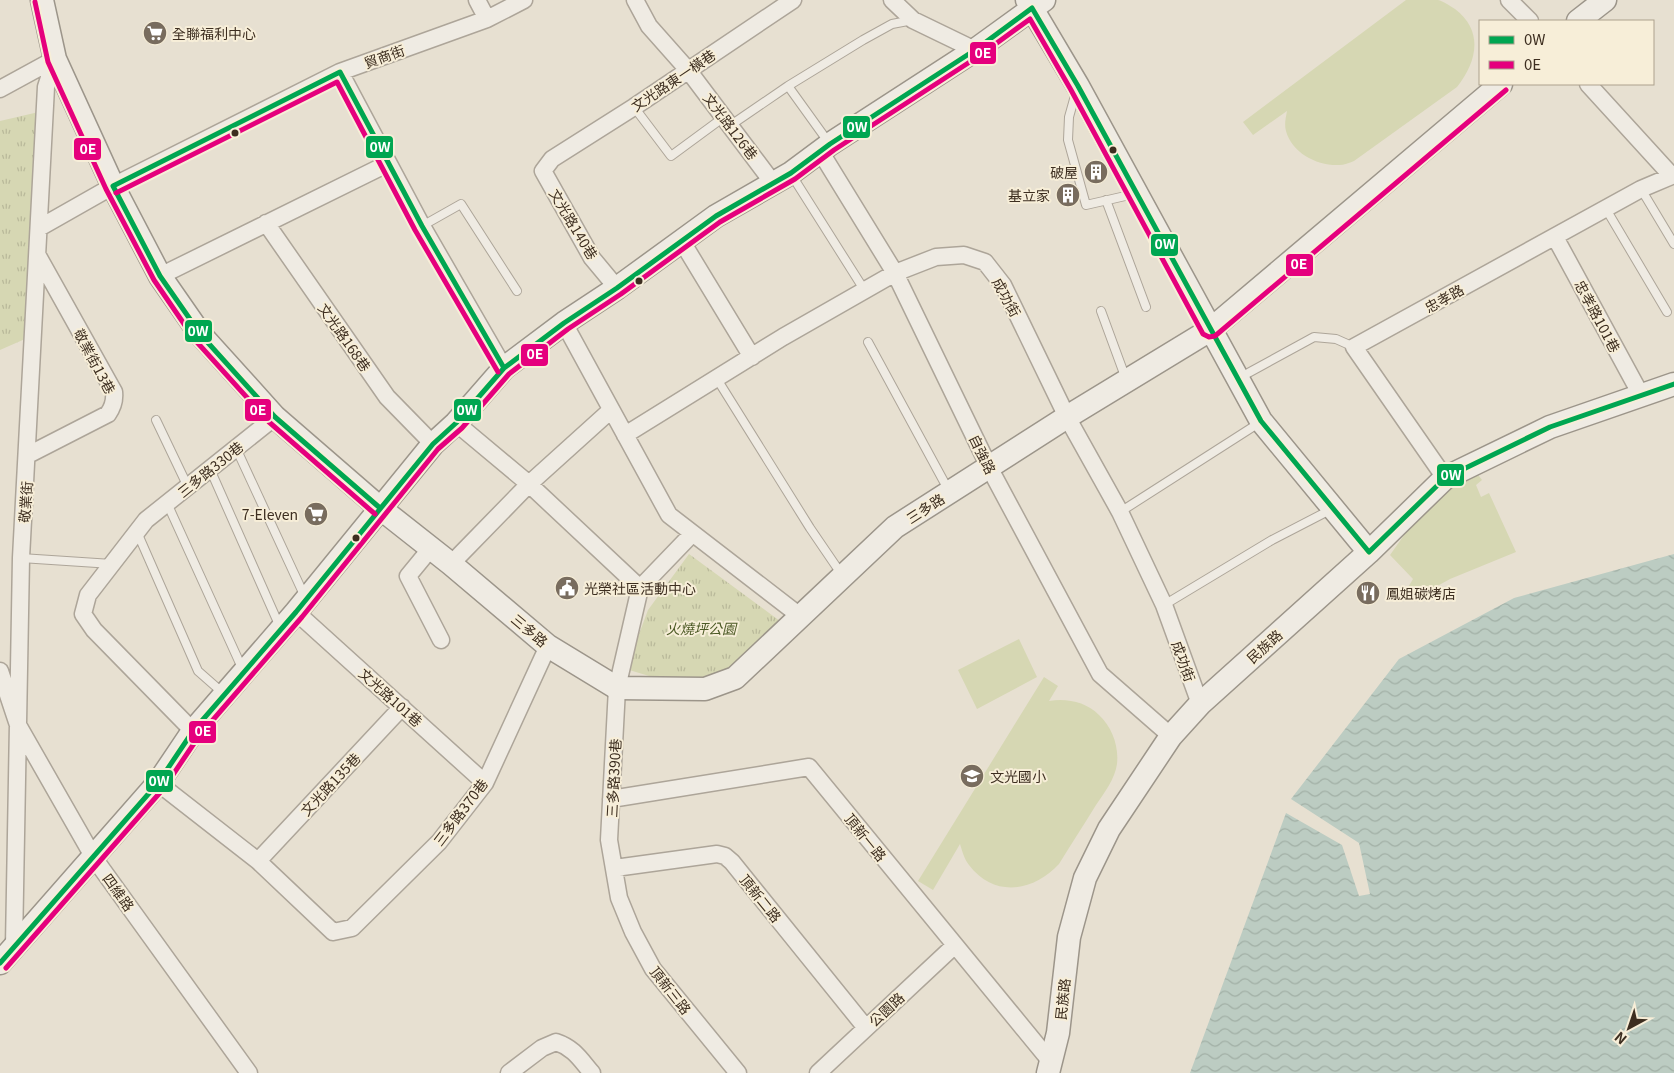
<svg xmlns="http://www.w3.org/2000/svg" width="1674" height="1073" font-family="Georgia,'Noto Sans TC',serif">
  <style>
    .grass { fill: #d6d7b3 }
    .park { fill: url(#park-tufts) }
    .water { fill: url(#water-waves) }
    .lines { fill: none; stroke-linecap: round; stroke-linejoin: round }
    .lane-casing { stroke: #ada599; stroke-width: 10 }
    .street-casing { stroke: #ada599; stroke-width: 19 }
    .secondary-casing { stroke: #9c958a; stroke-width: 25 }
    .lane { stroke: #efebe3; stroke-width: 8 }
    .street { stroke: #efebe3; stroke-width: 16 }
    .secondary { stroke: #efebe3; stroke-width: 22 }
    .bus-1-casing { stroke: #f7eed8; stroke-width: 9 }
    .bus-2-casing { stroke: #f7eed8; stroke-width: 9 }
    .bus-1 { stroke: #00a651; stroke-width: 5 }
    .bus-2 { stroke: #e5007d; stroke-width: 5 }
    .bus-dot { fill: #3d2e20; stroke: #f7eed8; stroke-width: 2 }
    .labels { text-anchor: middle; dominant-baseline: central; stroke-width: 4; stroke-linejoin: round; paint-order: stroke }
    .poi-label { font-size: 14px; fill: #3d2e20; stroke: #f7eed8; text-anchor: start }
    .street-label { font-size: 14px; fill: #3d2e20; stroke: #f7eed8 }
    .park-label { font-size: 14px; font-style: italic; fill: #4d5a26; stroke: #f7eed8 }
    .line-badge { stroke: #f7eed8; stroke-width: 2 }
    .badge-label { font-size: 14px; text-anchor: middle; font-weight: bold; fill: #fff }
  </style>
  <defs>
    <pattern id="park-tufts" width="24" height="20" patternUnits="userSpaceOnUse" patternTransform="scale(1.25)"><rect width="24" height="20" fill="#d6d7b3"/><path d="M3 7l-1-3M5 7V3M7 7l1-3M15 17l-1-3M17 17v-4M19 17l1-3" fill="none" stroke="#b9b99a"/></pattern>
    <pattern id="water-waves" width="16" height="10" patternUnits="userSpaceOnUse" patternTransform="scale(1.25)"><rect width="16" height="10" fill="#bcccc2"/><path d="M0 5q4-4 8 0t8 0" fill="none" stroke="#a2b0a6"/></pattern>
  </defs>
  <rect width="100%" height="100%" fill="#e7e0d1"/>
  <path class="grass" d="M1406 0C1416 0 1428 0 1438 0 1443 1 1450 6 1455 9 1484 31 1477 62 1457 87L1354 161C1349 163 1344 165 1339 165 1317 166 1292 153 1286 131 1284 124 1286 117 1287 111L1253 135 1243 122Z
    M1476 472 1482 480 1476 485 1481 497 1489 493 1516 552 1450 579 1412 600 1404 594 1413 579 1390 555 1407 531 1451 486Z
    M1019 639 1037 677 977 709 958 670Z
    M1044 677 1058 686 1049 701C1067 698 1086 702 1099 715 1112 727 1119 746 1117 764 1115 779 1104 793 1096 805 1084 825 1071 844 1059 864 1033 892 994 898 969 865 964 859 962 850 960 844L933 890 918 881Z"/>
  <path class="park" d="M43 111 25 339 0 350V121Z
    M689 554 784 624 743 663 709 684 659 679 626 669 648 610Z"/>
  <path class="water" d="M1674 554V1073H1190L1286 813 1342 845 1359 896 1370 894 1359 843 1291 799 1399 659 1514 598Z"/>
  <g class="lines">
    <g class="lane-casing">
      <path id="lane" d="M788 86 829 143
        M1076 92 1069 117 1068 140 1086 205 1134 194
        M634 107 671 156 724 117
        M731 125 788 86 863 40 892 24 913 20
        M791 174 865 291
        M1641 189 1674 244
        M1106 200 1146 307
        M1606 209 1667 312
        M422 226 461 204 517 291
        M1101 311 1126 379
        M868 342 949 491
        M1239 378 1314 337 1336 339 1354 347
        M717 379 810 528 842 575
        M156 420 188 487
        M236 448 305 597
        M210 469 280 627
        M167 503 243 670
        M1120 512 1259 423
        M137 532 198 671 223 693
        M21 558 112 564
        M1164 605 1272 540 1332 509"/>
    </g>
    <g class="street-casing">
      <path id="street" d="M477 0 487 19
        M635 0 649 26 688 70 773 183
        M892 0 913 20 975 50
        M1509 0 1530 21
        M340 72 422 226 504 368
        M1588 84 1672 176
        M0 89 55 59
        M820 151 895 273 989 467 1100 674 1171 736
        M266 223 387 397 433 444
        M39 228 113 186 340 72 487 19 524 0
        M1555 237 1641 395
        M681 240 752 357
        M160 276 387 164
        M617 288 592 258 543 171 552 159 634 107 793 0
        M564 323 669 515 800 616
        M456 423 529 484 640 588
        M625 435 783 337 895 273 936 257 964 255 985 262 1003 285 1067 417 1120 512 1164 605 1200 704
        M28 455 108 414C113 407 115 401 114 392L38 256
        M1445 478 1354 347 1641 189 1674 175
        M692 534 640 588 617 688 609 840 619 898 633 932 653 969 738 1073
        M431 548 408 576 441 640
        M451 564 529 484 611 410
        M296 612 485 783
        M0 671 18 725 94 858 249 1073
        M193 731 94 630 83 614 88 595 146 520 275 417
        M158 783 258 861 333 932 352 928 439 842 485 783 548 646
        M611 799 809 767 1051 1062
        M258 861 402 707
        M615 868 717 854 725 856 732 862 866 1028
        M14 945 21 558 46 87 55 59
        M509 1073 542 1048 556 1042C574 1048 580 1059 592 1073
        M818 1073 954 946"/>
    </g>
    <g class="secondary-casing">
      <path id="secondary" d="M42 0 55 59 113 186 160 276 201 335 275 417 380 508 451 564 548 646 617 688 705 689 735 678 895 527 1067 417 1210 330 1501 84
        M1027 0 1078 86 1261 421 1369 552
        M1578 21 1605 0
        M0 963 158 783 193 731 296 612 433 444 456 423 504 368 564 323 617 288 716 216 791 173 830 144 975 50 1044 0
        M1048 1073 1058 1033 1069 937 1085 878 1109 829 1171 736 1200 704 1369 552 1445 478 1550 427 1674 384"/>
    </g>
    <use href="#lane" class="lane"/>
    <use href="#street" class="street"/>
    <use href="#secondary" class="secondary"/>
    <g class="bus-1-casing">
      <path id="bus-1" d="M380 508 275 417 201 335 160 276 113 186 340 72 422 226 504 368
        M0 963 158 783 193 731 296 612 433 444 456 423 504 368 564 323 617 288 716 216 791 173 830 144 975 50 1032 8 1078 86 1261 421 1369 552 1445 478 1550 427 1674 384"/>
    </g>
    <g class="bus-2-casing">
      <path id="bus-2" d="M35 2 48 62 106 189 154 280 195 340 269 422 375 514
        M116 193 337 82 415 230 498 372
        M6 968 164 788 199 736 302 617 438 449 462 428 509 374 568 329 621 294 720 222 795 179 834 150 979 56 1030 19 1071 90 1203 334 1209 337 1215 336 1506 90"/>
    </g>
    <use href="#bus-1" class="bus-1"/>
    <use href="#bus-2" class="bus-2"/>
  </g>
  <defs>
    <g id="supermarket-disc" transform="scale(1.25)"><circle r="9.5" fill="#786c5e" stroke="#f7eed8"/><path d="M-6-5.5h2.5l.6 2H6L4.5 2H-2.5L-4.4-4H-6ZM-1.5 3.2a1.3 1.3 0 1 0 .1 0ZM3 3.2a1.3 1.3 0 1 0 .1 0Z" fill="#fff"/></g>
    <g id="building-disc" transform="scale(1.25)"><circle r="9.5" fill="#786c5e" stroke="#f7eed8"/><path d="M-4-6H4V6H1V3H-1V6H-4ZM-2.5-4.3h1.7v1.8h-1.7ZM.8-4.3h1.7v1.8H.8ZM-2.5-1h1.7V.8h-1.7ZM.8-1h1.7V.8H.8Z" fill="#fff"/></g>
    <g id="civic-disc" transform="scale(1.25)"><circle r="9.5" fill="#786c5e" stroke="#f7eed8"/><path d="M-.6-6.5H3V-4.5H.6V-3L4-1V1h2V6H-6V1h2V-1L-.6-3ZM-1.2 2.5V6h2.4V2.5Z" fill="#fff"/></g>
    <g id="restaurant-disc" transform="scale(1.25)"><circle r="9.5" fill="#786c5e" stroke="#f7eed8"/><path d="M-5-6h1v4h1v-4h1v4h1v-4h1v5L-1.5 .5V6h-2V.5L-5-1ZM5-6V6H3V1.5H1.5Q1.5-4 5-6Z" fill="#fff"/></g>
    <g id="school-disc" transform="scale(1.25)"><circle r="9.5" fill="#786c5e" stroke="#f7eed8"/><path d="M0-5L7-2L0 1L-7-2ZM-4 1L0 2.5L4 1V4Q0 6-4 4Z" fill="#fff"/></g>
  </defs>
  <g fill-rule="evenodd">
    <use href="#supermarket-disc" x="155" y="33"/>
    <use href="#building-disc" x="1096" y="172"/>
    <use href="#building-disc" x="1068" y="195"/>
    <use href="#supermarket-disc" x="316" y="514"/>
    <use href="#civic-disc" x="567" y="588"/>
    <use href="#restaurant-disc" x="1368" y="593"/>
    <use href="#school-disc" x="972" y="776"/>
  </g>
  <g class="bus-dot">
    <circle cx="235" cy="133" r="4.5"/>
    <circle cx="1113" cy="150" r="4.5"/>
    <circle cx="639" cy="281" r="4.5"/>
    <circle cx="356" cy="538" r="4.5"/>
  </g>
  <g class="labels">
    <g class="poi-label">
      <text x="172" y="33">全聯福利中心</text>
      <text x="1078" y="172" text-anchor="end">破屋</text>
      <text x="1050" y="195" text-anchor="end">基立家</text>
      <text x="298" y="514" text-anchor="end">7-Eleven</text>
      <text x="584" y="588">光榮社區活動中心</text>
      <text x="1386" y="593">鳳姐碳烤店</text>
      <text x="990" y="776">文光國小</text>
    </g>
    <g class="street-label">
      <text transform="translate(384 56) rotate(-20)">貿商街</text>
      <text transform="translate(673 80) rotate(-34)">文光路東一橫巷</text>
      <text transform="translate(731 126) rotate(53)">文光路126巷</text>
      <text transform="translate(574 224) rotate(59)">文光路140巷</text>
      <text transform="translate(1007 297) rotate(61)">成功街</text>
      <text transform="translate(1444 298) rotate(-29)">忠孝路</text>
      <text transform="translate(1598 316) rotate(62)">忠孝路101巷</text>
      <text transform="translate(345 337) rotate(55)">文光路168巷</text>
      <text transform="translate(95 361) rotate(62)">敬業街13巷</text>
      <text transform="translate(983 454) rotate(64)">自強路</text>
      <text transform="translate(210 469) rotate(-39)">三多路330巷</text>
      <text transform="translate(25 502) rotate(-86)">敬業街</text>
      <text transform="translate(925 508) rotate(-33)">三多路</text>
      <text transform="translate(530 630) rotate(40)">三多路</text>
      <text transform="translate(1264 646) rotate(-42)">民族路</text>
      <text transform="translate(1184 661) rotate(70)">成功街</text>
      <text transform="translate(391 697) rotate(42)">文光路101巷</text>
      <text transform="translate(613 778) rotate(-87)">三多路390巷</text>
      <text transform="translate(330 784) rotate(-47)">文光路135巷</text>
      <text transform="translate(460 812) rotate(-53)">三多路370巷</text>
      <text transform="translate(866 837) rotate(51)">頂新一路</text>
      <text transform="translate(119 892) rotate(54)">四維路</text>
      <text transform="translate(761 898) rotate(51)">頂新二路</text>
      <text transform="translate(671 990) rotate(52)">頂新三路</text>
      <text transform="translate(1062 999) rotate(-84)">民族路</text>
      <text transform="translate(886 1009) rotate(-43)">公園路</text>
    </g>
    <g class="park-label">
      <text x="701" y="628">火燒坪公園</text>
    </g>
  </g>
  <g class="line-badge">
    <rect x="969" y="41" width="28" height="24" rx="5" fill="#e5007d"/>
    <rect x="842" y="115" width="29" height="24" rx="5" fill="#00a651"/>
    <rect x="365" y="135" width="29" height="24" rx="5" fill="#00a651"/>
    <rect x="73" y="137" width="29" height="24" rx="5" fill="#e5007d"/>
    <rect x="1150" y="233" width="29" height="24" rx="5" fill="#00a651"/>
    <rect x="1285" y="253" width="29" height="24" rx="5" fill="#e5007d"/>
    <rect x="184" y="319" width="29" height="24" rx="5" fill="#00a651"/>
    <rect x="520" y="343" width="29" height="24" rx="5" fill="#e5007d"/>
    <rect x="244" y="398" width="28" height="24" rx="5" fill="#e5007d"/>
    <rect x="453" y="398" width="29" height="24" rx="5" fill="#00a651"/>
    <rect x="1436" y="463" width="29" height="24" rx="5" fill="#00a651"/>
    <rect x="188" y="720" width="29" height="24" rx="5" fill="#e5007d"/>
    <rect x="145" y="769" width="29" height="24" rx="5" fill="#00a651"/>
  </g>
  <g class="badge-label">
    <text x="983" y="58">0E</text>
    <text x="857" y="132">0W</text>
    <text x="380" y="152">0W</text>
    <text x="88" y="154">0E</text>
    <text x="1165" y="249">0W</text>
    <text x="1299" y="269">0E</text>
    <text x="198" y="336">0W</text>
    <text x="535" y="359">0E</text>
    <text x="258" y="415">0E</text>
    <text x="467" y="415">0W</text>
    <text x="1451" y="480">0W</text>
    <text x="203" y="736">0E</text>
    <text x="159" y="786">0W</text>
  </g>
  <rect x="1479" y="20" width="175" height="65" fill="#f7eed8" stroke="#ada18e"/>
  <rect x="1489" y="36" width="25" height="8" fill="#00a651" stroke="#ada18e"/>
  <text x="1524" y="45" font-size="15" fill="#3d2e20">0W</text>
  <rect x="1489" y="61" width="25" height="8" fill="#e5007d" stroke="#ada18e"/>
  <text x="1524" y="70" font-size="15" fill="#3d2e20">0E</text>
  <g transform="translate(1629 1028) rotate(220)" stroke="#f7eed8" stroke-width="4" paint-order="stroke">
  <path d="M0-4L9 19L0 12L-9 19Z" fill="#3d2e20"/>
  <text y="-8" font-size="14" font-weight="bold" text-anchor="middle" fill="#3d2e20">N</text>
  </g>
</svg>
